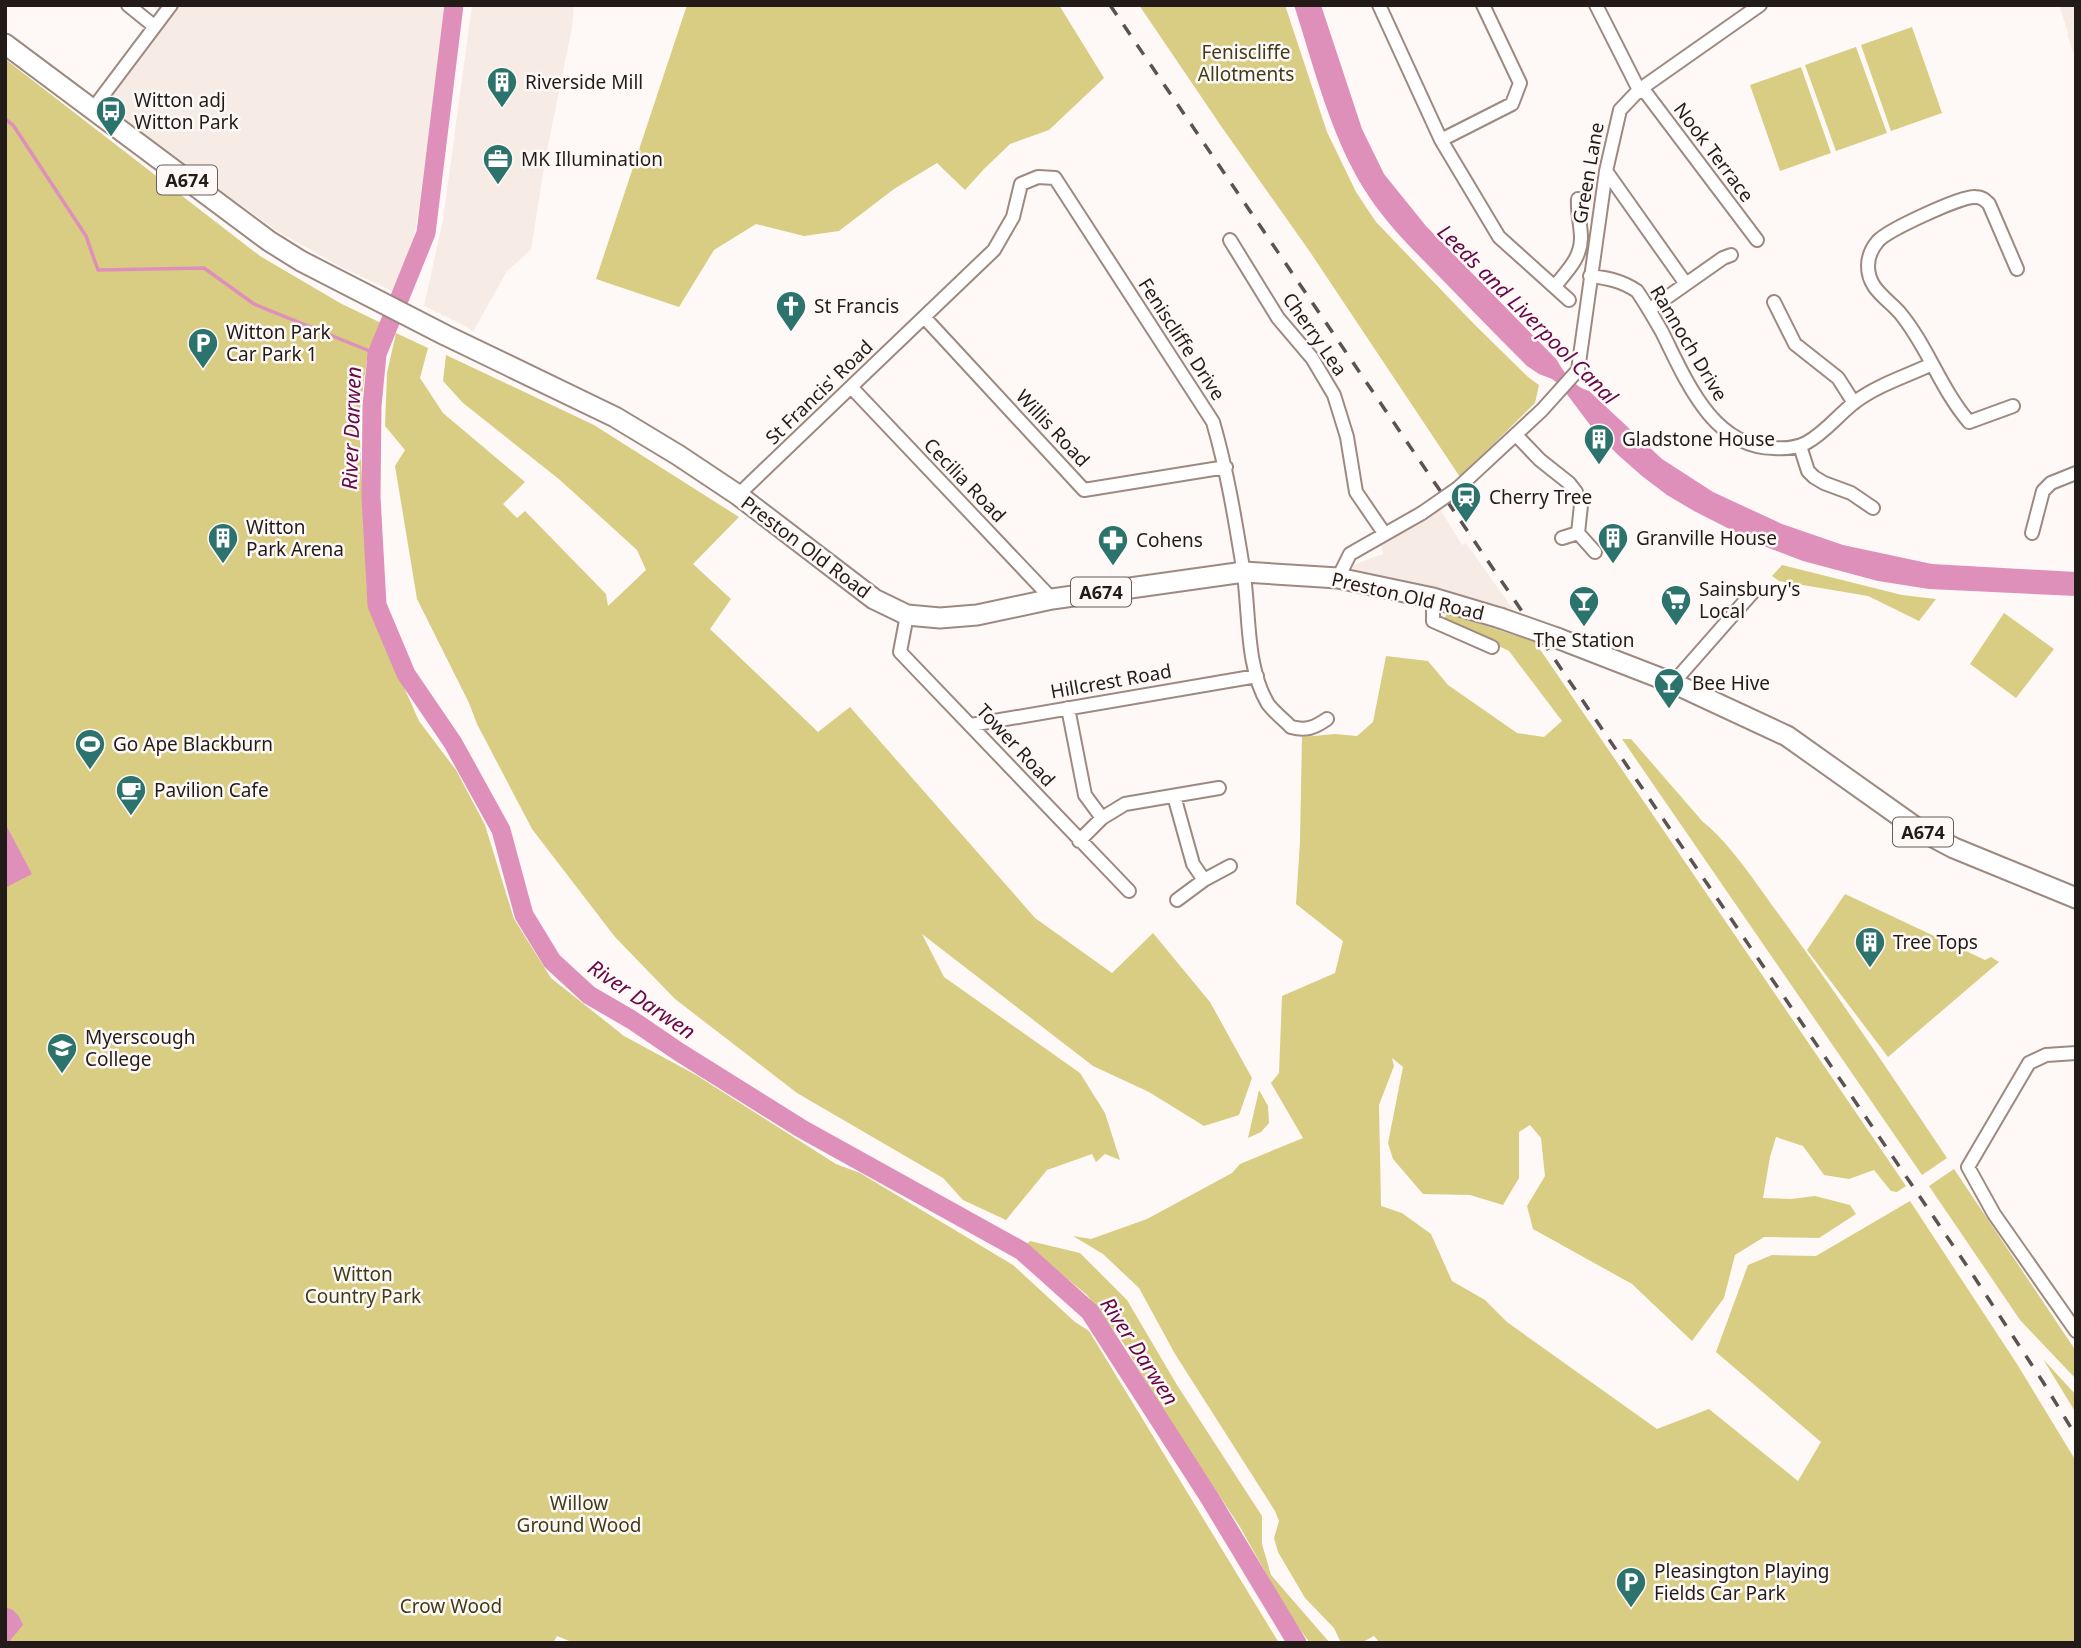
<svg xmlns="http://www.w3.org/2000/svg" width="2081" height="1648" font-family="'Noto Sans',sans-serif">
  <style>
    .built { fill: #f7ebe5 }
    .green { fill: #d8cd83 }
    .water { fill: #de90ba }
    .lines { fill: none; stroke-linecap: round; stroke-linejoin: round }
    .stream { stroke: #de90ba; stroke-width: 3.5 }
    .river { stroke: #de90ba; stroke-width: 19 }
    .minor-casing { stroke: #9e8980; stroke-width: 16 }
    .primary-casing { stroke: #9e8980; stroke-width: 23 }
    .minor { stroke: #fff; stroke-width: 12 }
    .primary { stroke: #fff; stroke-width: 19 }
    .rail { stroke: #5b5351; stroke-width: 3.5; stroke-dasharray: 12 12; stroke-linecap: butt }
    .minor-bridge-casing { stroke: #9e8980; stroke-width: 16; stroke-linecap: butt }
    .primary-bridge-casing { stroke: #9e8980; stroke-width: 23; stroke-linecap: butt }
    .minor-bridge { stroke: #fff; stroke-width: 12 }
    .primary-bridge { stroke: #fff; stroke-width: 19 }
    .labels { text-anchor: middle; dominant-baseline: central; stroke-width: 5; stroke-linejoin: round; paint-order: stroke }
    .shield { fill: #fef9f7; stroke: #655e5b; stroke-width: 2 }
    .shield-label { font-size: 18px; font-weight: bold; fill: #231b18 }
    .park-label { font-size: 19px; fill: #403b16; stroke: #fef9f7 }
    .poi-label { font-size: 19px; fill: #231b18; stroke: #fef9f7; text-anchor: start }
    .street-label { font-size: 19px; fill: #231b18; stroke: #fef9f7 }
    .water-label { font-size: 21px; font-style: italic; fill: #660847; stroke: #fef9f7 }
  </style>
  <rect width="100%" height="100%" fill="#fef9f7"/>
  <path class="built" d="M150 5H446L415 234 403 272 394 292 343 268 277 231 104 107 168 19Z
    M472 5H574L572 28 546 155 531 250 507 271 473 332 469 328 424 306 443 220Z
    M2059 5H2076V61L2067 34 2068 33Z
    M1440 509 1462 545 1466 543 1515 612 1426 586 1353 573V566L1358 563 1383 554 1381 545Z"/>
  <path class="green" d="M687 5H1059L1104 78 1049 130 1010 144 984 169 965 190 937 163 894 189 839 231 804 236 756 224 714 250 679 307 596 279Z
    M1139 5H1285L1327 132 1356 192 1376 222 1473 323 1528 377 1539 385 1535 403 1460 477 1310 252 1221 126Z
    M1912 27 1942 113 1891 131 1861 45Z
    M1856 47 1887 133 1836 151 1805 65Z
    M5 59 260 256 340 303 381 323 367 359 359 417 367 591 387 649 419 721 456 770 485 825 514 919 551 978 624 1036 696 1075 836 1164 860 1173 1013 1265 1075 1322 1089 1331 1279 1643H574L557 1636 553 1643H5Z
    M1801 67 1831 153 1780 171 1750 85Z
    M396 333 428 348 420 378 443 413 525 482 503 504 517 518 525 511 606 594 608 606 646 570 637 550 560 480 463 403 443 381 446 355 594 425 739 517 693 564 731 599 710 629 818 732 850 707 1035 918 1112 973 1153 933 1210 1002 1252 1078 1239 1115 1204 1126 1149 1092 1093 1066 922 934 944 977 1080 1073 1105 1113 1120 1160 1105 1154 1096 1162 1092 1154 1047 1170 1006 1220 963 1200 943 1178 797 1093 675 999 615 937 532 829 477 724 469 703 417 599 395 466 405 450 385 426 387 373Z
    M1782 565 1902 595 1936 599 1919 621 1868 596 1779 581 1772 576Z
    M1447 613 1535 642 1906 1186 1897 1192 1891 1191 1874 1170 1849 1179 1824 1175 1803 1146 1776 1137 1770 1157 1763 1198 1791 1199 1815 1196 1850 1205 1856 1214 1819 1238 1764 1237 1735 1255 1724 1298 1692 1341 1632 1284 1533 1229 1527 1206 1545 1176 1541 1138 1530 1125 1519 1132V1178L1503 1205 1470 1195 1423 1194 1393 1159 1388 1143 1403 1067 1392 1058 1394 1066 1379 1105 1381 1206 1402 1213 1431 1234 1452 1281 1485 1300 1507 1322 1657 1429 1709 1409 1798 1481 1821 1442 1716 1352 1748 1265 1772 1255 1816 1256 1910 1201 2017 1364 2076 1461V1643H1380L1374 1636 1361 1643H1341L1334 1628 1305 1598 1278 1552 1274 1538 1279 1521 1275 1511 1175 1354 1139 1288 1103 1254 1073 1236 1091 1239 1147 1219 1232 1173 1240 1164 1303 1138 1271 1083 1279 1073 1282 996 1335 973 1343 941 1296 904 1300 842 1302 737 1335 734 1357 736 1373 722 1386 656 1428 661 1448 685 1517 733 1544 737 1562 721 1509 651 1444 619Z
    M2004 613 2054 649 2016 698 1970 664Z
    M1622 739H1631L1703 822C1729 842 1758 886 1777 912 1836 992 1891 1075 1947 1158L1922 1175Z
    M1845 894 1985 960 1991 957 1999 962 1888 1057 1807 950Z
    M1259 1090 1268 1106 1269 1123 1261 1132 1248 1138Z
    M1954 1169 2076 1351V1379L2020 1320 1929 1186Z
    M1030 1241 1080 1253 1127 1300 1177 1385 1262 1516V1544L1271 1575 1330 1643H1310L1290 1616 1240 1527 1154 1396 1124 1344 1087 1295 1026 1245Z
    M2043 1359 2076 1395V1413Z"/>
  <path class="water" d="M1294 5H1321L1362 129 1384 174 1426 226 1557 360C1564 373 1574 387 1589 391L1662 459 1713 492 1782 524 1843 545 1932 564 2076 572V596L1929 589 1878 581 1803 561 1761 545 1694 511 1667 495 1642 476 1617 454 1593 429 1560 385 1552 379 1539 374 1527 366C1494 333 1462 300 1430 267 1406 243 1382 218 1364 189 1330 134 1314 67 1294 5Z
    M5 823 32 874 5 888Z
    M5 1608C14 1607 20 1617 23 1625L8 1643H5Z"/>
  <g class="lines">
    <path class="stream" d="M5 119 13 125 86 236 98 270 204 268 254 304 377 354"/>
    <path class="river" d="M454 5 426 233 377 354 372 406 371 497 377 605 406 674 453 743 501 830 524 915 552 961 589 995 632 1020 679 1052 802 1129 1022 1251 1090 1312 1209 1497 1297 1643"/>
    <g class="minor-casing">
      <path id="minor" d="M128 5 154 26
        M1379 5 1441 140 1499 237 1569 300
        M1596 5 1639 90 1646 93 1757 240
        M92 110 171 5
        M1441 140 1512 104 1520 83 1483 5
        M1606 171 1686 284
        M1230 240 1278 318 1312 358 1334 395 1347 437 1356 492 1384 533
        M1590 276C1608 278 1622 281 1637 291 1646 304 1654 318 1662 332 1686 380 1712 447 1774 448 1785 449 1796 448 1806 443 1825 433 1838 415 1855 402 1877 385 1907 376 1932 364
        M1555 286C1567 271 1581 258 1581 238 1581 225 1577 213 1578 199
        M1774 302 1795 344 1838 378 1854 403
        M1649 310 1723 258 1731 255
        M924 317 1084 490 1226 467
        M852 388 1052 599
        M2013 406 1969 422C1940 388 1928 347 1900 313 1887 298 1868 289 1868 266 1868 257 1872 248 1878 241 1888 230 1961 196 1975 197 1982 197 1985 200 1989 204L2017 269
        M1516 435 1540 460 1569 483 1576 492 1581 505 1578 533 1562 538
        M1800 446 1808 471 1814 477 1824 483 1851 493 1873 508
        M1458 488 1542 410 1578 370 1606 171 1620 110 1639 90 1760 5
        M738 495 994 250 1013 217 1021 184 1038 177 1055 178 1213 422C1227 470 1235 519 1243 568 1250 611 1245 666 1268 704 1274 712 1284 720 1291 727 1306 731 1314 728 1327 719
        M1578 533 1595 552
        M2032 533 2043 491 2051 483 2076 473
        M1338 578 1350 554 1422 513
        M1433 598V621L1492 647
        M907 615 900 652 1129 891
        M1673 683 1753 592
        M1068 708 1085 795 1102 818
        M971 725 1257 676
        M1174 796 1193 864 1204 880
        M1079 841 1102 818 1125 804 1219 788
        M1177 900 1204 880 1230 866
        M2076 1053 2046 1055 2029 1063 1968 1167 1994 1214 2076 1331"/>
    </g>
    <g class="primary-casing">
      <path id="primary" d="M5 44 269 241 301 261 445 335 615 417 678 455 738 495 874 599 907 615 940 618 977 615 1052 599 1244 572 1338 578 1433 598 1500 618
        M1557 638 1673 683 1787 736 1918 829 1954 848 2076 898"/>
    </g>
    <use href="#minor" class="minor"/>
    <use href="#primary" class="primary"/>
    <path class="rail" d="M1110 5 1969 1269 2043 1382 2076 1436"/>
    <g class="minor-bridge-casing">
      <path id="minor-bridge" d="M1422 513 1458 488"/>
    </g>
    <g class="primary-bridge-casing">
      <path id="primary-bridge" d="M1500 618 1557 638"/>
    </g>
    <use href="#minor-bridge" class="minor-bridge"/>
    <use href="#primary-bridge" class="primary-bridge"/>
  </g>
  <defs>
    <g id="building-pin" transform="scale(1.575)"><path d="M0 17L-7.5 6A9.5 9.5 0 1 1 7.5 6Z" fill="#2b736c" stroke="#fef9f7"/><path d="M-4-6H4V6H1V3H-1V6H-4ZM-2.5-4.3h1.7v1.8h-1.7ZM.8-4.3h1.7v1.8H.8ZM-2.5-1h1.7V.8h-1.7ZM.8-1h1.7V.8H.8Z" fill="#fff"/></g>
    <g id="bus-pin" transform="scale(1.575)"><path d="M0 17L-7.5 6A9.5 9.5 0 1 1 7.5 6Z" fill="#2b736c" stroke="#fef9f7"/><path d="M-5-6H5V4H4V6H2V4H-2V6H-4V4H-5ZM-3.5-4V0h7V-4ZM-3.5 1.2v1.5H-2V1.2ZM2 1.2v1.5H3.5V1.2Z" fill="#fff"/></g>
    <g id="office-pin" transform="scale(1.575)"><path d="M0 17L-7.5 6A9.5 9.5 0 1 1 7.5 6Z" fill="#2b736c" stroke="#fef9f7"/><path d="M-6-3h4V-5.5h4V-3h4V5H-6ZM-1-4.5V-3h2v-1.5ZM-6 0V1H6V0Z" fill="#fff"/></g>
    <g id="church-pin" transform="scale(1.575)"><path d="M0 17L-7.5 6A9.5 9.5 0 1 1 7.5 6Z" fill="#2b736c" stroke="#fef9f7"/><path d="M-1.2-6h2.4v3.5h3.3v2.4h-3.3V6h-2.4V-.1h-3.3v-2.4h3.3Z" fill="#fff"/></g>
    <g id="parking-pin" transform="scale(1.575)"><path d="M0 17L-7.5 6A9.5 9.5 0 1 1 7.5 6Z" fill="#2b736c" stroke="#fef9f7"/><path d="M-3.5-5.5H1a3.5 3.5 0 0 1 0 7H-1V5.5H-3.5ZM-1-3.4V-.6H.8a1.4 1.4 0 0 0 0-2.8Z" fill="#fff"/></g>
    <g id="station-pin" transform="scale(1.575)"><path d="M0 17L-7.5 6A9.5 9.5 0 1 1 7.5 6Z" fill="#2b736c" stroke="#fef9f7"/><path d="M-3-6H3Q5-6 5-4V2Q5 4 3 4L4.5 6H3L1.5 4h-3L-3 6H-4.5L-3 4Q-5 4-5 2V-4Q-5-6-3-6ZM-3.5-4v3h7v-3ZM-3.5 1v1.5H-2V1ZM2 1v1.5H3.5V1Z" fill="#fff"/></g>
    <g id="pharmacy-pin" transform="scale(1.575)"><path d="M0 17L-7.5 6A9.5 9.5 0 1 1 7.5 6Z" fill="#2b736c" stroke="#fef9f7"/><path d="M-2-6h4v4h4v4h-4v4h-4v-4h-4v-4h4Z" fill="#fff"/></g>
    <g id="supermarket-pin" transform="scale(1.575)"><path d="M0 17L-7.5 6A9.5 9.5 0 1 1 7.5 6Z" fill="#2b736c" stroke="#fef9f7"/><path d="M-6-5.5h2.5l.6 2H6L4.5 2H-2.5L-4.4-4H-6ZM-1.5 3.2a1.3 1.3 0 1 0 .1 0ZM3 3.2a1.3 1.3 0 1 0 .1 0Z" fill="#fff"/></g>
    <g id="bar-pin" transform="scale(1.575)"><path d="M0 17L-7.5 6A9.5 9.5 0 1 1 7.5 6Z" fill="#2b736c" stroke="#fef9f7"/><path d="M-6-5H6L.8 .8V4.5H3.5V6h-7V4.5H-.8V.8Z" fill="#fff"/></g>
    <g id="stadium-pin" transform="scale(1.575)"><path d="M0 17L-7.5 6A9.5 9.5 0 1 1 7.5 6Z" fill="#2b736c" stroke="#fef9f7"/><path d="M0-5a6.5 5 0 1 0 0 10a6.5 5 0 1 0 0-10ZM-3.5-1.8h7v3.6h-7Z" fill="#fff"/></g>
    <g id="cafe-pin" transform="scale(1.575)"><path d="M0 17L-7.5 6A9.5 9.5 0 1 1 7.5 6Z" fill="#2b736c" stroke="#fef9f7"/><path d="M-5.5-4.5H6V0H3Q3 3.5 0 3.5H-2.5Q-5.5 3.5-5.5 0ZM3-3.2v2h1.7v-2ZM-6 4.5H4V6H-6Z" fill="#fff"/></g>
    <g id="university-pin" transform="scale(1.575)"><path d="M0 17L-7.5 6A9.5 9.5 0 1 1 7.5 6Z" fill="#2b736c" stroke="#fef9f7"/><path d="M0-5L7-2L0 1L-7-2ZM-4 1L0 2.5L4 1V4Q0 6-4 4Z" fill="#fff"/></g>
  </defs>
  <g fill-rule="evenodd">
    <use href="#building-pin" x="502" y="82"/>
    <use href="#bus-pin" x="111" y="111"/>
    <use href="#office-pin" x="498" y="159"/>
    <use href="#church-pin" x="791" y="306"/>
    <use href="#parking-pin" x="203" y="343"/>
    <use href="#building-pin" x="1599" y="439"/>
    <use href="#station-pin" x="1466" y="497"/>
    <use href="#building-pin" x="223" y="538"/>
    <use href="#building-pin" x="1613" y="538"/>
    <use href="#pharmacy-pin" x="1113" y="540"/>
    <use href="#supermarket-pin" x="1676" y="600"/>
    <use href="#bar-pin" x="1584" y="601"/>
    <use href="#bar-pin" x="1669" y="683"/>
    <use href="#stadium-pin" x="90" y="744"/>
    <use href="#cafe-pin" x="131" y="790"/>
    <use href="#building-pin" x="1870" y="942"/>
    <use href="#university-pin" x="62" y="1048"/>
    <use href="#parking-pin" x="1631" y="1582"/>
  </g>
  <g class="labels">
    <g class="shield">
      <rect x="157" y="165.5" width="60" height="29" rx="5"/>
      <rect x="1071" y="577.5" width="60" height="29" rx="5"/>
      <rect x="1893" y="817.5" width="60" height="29" rx="5"/>
    </g>
    <g class="shield-label">
      <text x="187" y="180">A674</text>
      <text x="1101" y="592">A674</text>
      <text x="1923" y="832">A674</text>
    </g>
    <g class="park-label">
      <text x="1246" y="52">Feniscliffe<tspan x="1246" dy="22">Allotments</tspan></text>
      <text x="363" y="1274">Witton<tspan x="363" dy="22">Country Park</tspan></text>
      <text x="579" y="1503">Willow<tspan x="579" dy="22">Ground Wood</tspan></text>
      <text x="451" y="1606">Crow Wood</text>
    </g>
    <g class="poi-label">
      <text x="525" y="82">Riverside Mill</text>
      <text x="134" y="100">Witton adj<tspan x="134" dy="22">Witton Park</tspan></text>
      <text x="521" y="159">MK Illumination</text>
      <text x="814" y="306">St Francis</text>
      <text x="226" y="332">Witton Park<tspan x="226" dy="22">Car Park 1</tspan></text>
      <text x="1622" y="439">Gladstone House</text>
      <text x="1489" y="497">Cherry Tree</text>
      <text x="246" y="527">Witton<tspan x="246" dy="22">Park Arena</tspan></text>
      <text x="1636" y="538">Granville House</text>
      <text x="1136" y="540">Cohens</text>
      <text x="1699" y="589">Sainsbury's<tspan x="1699" dy="22">Local</tspan></text>
      <text x="1584" y="640" text-anchor="middle">The Station</text>
      <text x="1692" y="683">Bee Hive</text>
      <text x="113" y="744">Go Ape Blackburn</text>
      <text x="154" y="790">Pavilion Cafe</text>
      <text x="1893" y="942">Tree Tops</text>
      <text x="85" y="1037">Myerscough<tspan x="85" dy="22">College</tspan></text>
      <text x="1654" y="1571">Pleasington Playing<tspan x="1654" dy="22">Fields Car Park</tspan></text>
    </g>
    <g class="street-label">
      <text transform="translate(1714 152) rotate(53)">Nook Terrace</text>
      <text transform="translate(1588 173) rotate(-80)">Green Lane</text>
      <text transform="translate(1315 334) rotate(55)">Cherry Lea</text>
      <text transform="translate(1182 339) rotate(57)">Feniscliffe Drive</text>
      <text transform="translate(1689 343) rotate(59)">Rannoch Drive</text>
      <text transform="translate(819 392) rotate(-44)">St Francis' Road</text>
      <text transform="translate(1053 428) rotate(47)">Willis Road</text>
      <text transform="translate(965 480) rotate(46)">Cecilia Road</text>
      <text transform="translate(806 547) rotate(37)">Preston Old Road</text>
      <text transform="translate(1408 596) rotate(13)">Preston Old Road</text>
      <text transform="translate(1111 681) rotate(-10)">Hillcrest Road</text>
      <text transform="translate(1016 745) rotate(47)">Tower Road</text>
    </g>
    <g class="water-label">
      <text transform="translate(1528 314) rotate(45)">Leeds and Liverpool Canal</text>
      <text transform="translate(351 428) rotate(-88)">River Darwen</text>
      <text transform="translate(642 999) rotate(34)">River Darwen</text>
      <text transform="translate(1140 1351) rotate(57)">River Darwen</text>
    </g>
  </g>
  <rect width="2081" height="1648" fill="none" stroke="#231b18" stroke-width="14"/>
</svg>
